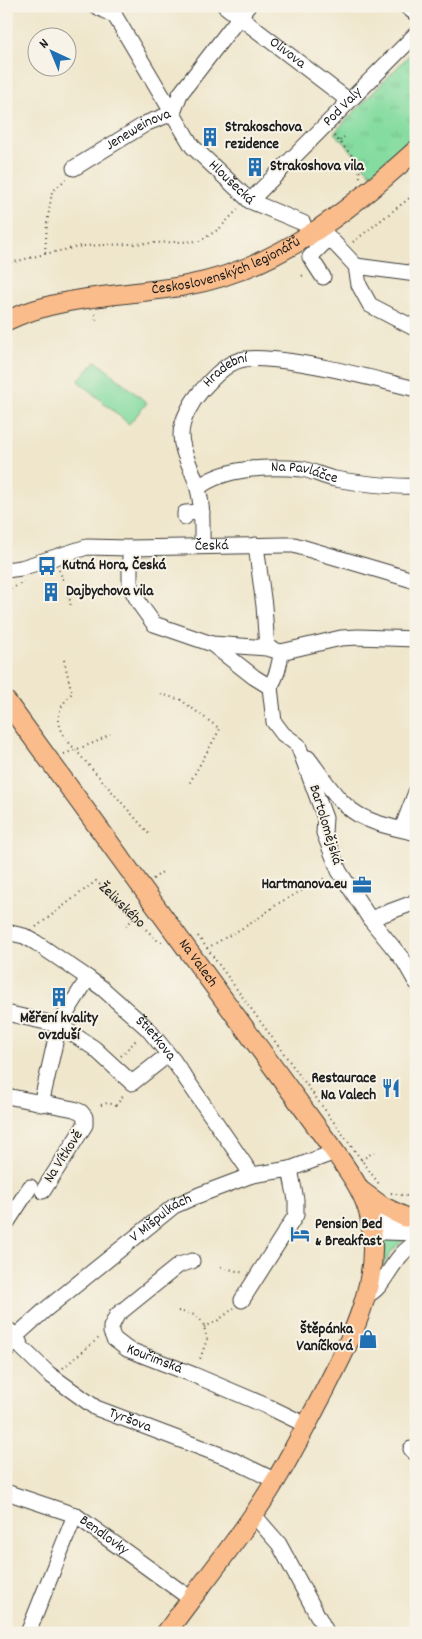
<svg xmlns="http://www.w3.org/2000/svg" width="422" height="1639" font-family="Dekko,sans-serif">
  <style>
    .grass { fill: url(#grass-tufts); stroke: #507c5e }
    .park { fill: #85dca0; stroke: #507c5e }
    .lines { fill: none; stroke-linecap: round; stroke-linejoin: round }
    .minor-casing { stroke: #3c3a36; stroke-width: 17 }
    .major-casing { stroke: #3c3a36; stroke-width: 21 }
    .path { stroke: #3c3a36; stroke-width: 2; stroke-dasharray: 1 4; stroke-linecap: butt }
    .minor { stroke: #fff; stroke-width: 15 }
    .major { stroke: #f9bc8a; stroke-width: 19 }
    .labels { text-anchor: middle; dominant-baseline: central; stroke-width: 4; stroke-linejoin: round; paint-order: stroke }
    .street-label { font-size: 15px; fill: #1c1c1c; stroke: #f7f3e8 }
    .poi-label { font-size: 15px; font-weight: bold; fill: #1c1c1c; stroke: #f7f3e8; text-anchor: start }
  </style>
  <defs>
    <pattern id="grass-tufts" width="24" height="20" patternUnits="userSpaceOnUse" patternTransform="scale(1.25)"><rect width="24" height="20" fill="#85dca0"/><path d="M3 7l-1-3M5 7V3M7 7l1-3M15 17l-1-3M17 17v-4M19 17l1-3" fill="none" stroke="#72bc89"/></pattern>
  </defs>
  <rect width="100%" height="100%" fill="#f7f3e8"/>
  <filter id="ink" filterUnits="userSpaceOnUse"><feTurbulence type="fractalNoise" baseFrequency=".02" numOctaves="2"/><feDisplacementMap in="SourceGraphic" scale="10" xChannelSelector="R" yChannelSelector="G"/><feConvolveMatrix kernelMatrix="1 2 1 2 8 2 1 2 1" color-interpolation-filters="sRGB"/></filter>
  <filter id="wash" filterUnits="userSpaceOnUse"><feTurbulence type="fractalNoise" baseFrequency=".0096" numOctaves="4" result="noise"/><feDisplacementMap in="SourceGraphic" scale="20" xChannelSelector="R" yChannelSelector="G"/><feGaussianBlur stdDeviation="1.12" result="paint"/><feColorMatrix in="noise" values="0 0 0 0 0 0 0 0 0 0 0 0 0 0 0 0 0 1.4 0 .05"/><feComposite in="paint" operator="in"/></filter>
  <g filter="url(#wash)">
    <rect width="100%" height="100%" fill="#efe6cb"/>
    <path class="grass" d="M416 48V133L371 174 344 142 334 133Z
      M388 1237 403 1240 391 1252 383 1266 381 1264C382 1255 380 1242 388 1237Z"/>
    <path class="park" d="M96 361 147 403 129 424 78 381Z"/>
  </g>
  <g filter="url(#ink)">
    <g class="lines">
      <g class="minor-casing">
        <g id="minor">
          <path d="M96 6 115 16"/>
          <path id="s2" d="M225 6 348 100"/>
          <path d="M406 6 416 14"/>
          <path id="s3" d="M115 16 192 146 250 201 303 223"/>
          <path d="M173 113 180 94 248 6"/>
          <path id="s4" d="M74 168 147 123 173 113"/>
          <path id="s5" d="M250 201 416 34"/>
          <path d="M321 229 356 266 359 285 370 305 416 329"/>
          <path d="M356 266 416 274"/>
          <path d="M323 277 310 257 329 238"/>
          <path id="s6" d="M198 488C223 467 270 466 302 469 313 471 324 477 335 479 359 483 392 487 416 486"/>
          <path d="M185 517V513L202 512"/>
          <path d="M256 545 264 606 267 648"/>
          <path id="s7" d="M202 546C202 527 203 507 198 489 194 470 181 454 181 435 181 420 192 401 202 390 212 379 225 364 240 360 251 357 266 359 278 360 324 365 370 378 416 389"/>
          <path d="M130 548V582L132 590 141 606 154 624 212 644 267 648 281 652C280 665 277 676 270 687"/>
          <path id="s8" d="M6 570 21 568 87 547 130 548 283 545H294L416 581"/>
          <path d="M212 644 254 677 270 687"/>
          <path d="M281 652 341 638 358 637 416 639"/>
          <path d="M270 687 274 722 283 734 298 745 325 818 324 833 339 871 370 919 404 961 416 982"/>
          <path d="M308 758C325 780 340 808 367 819 382 826 400 829 416 833"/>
          <path d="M402 829 416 792"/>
          <path d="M370 919 413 903 416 900"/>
          <path id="s9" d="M6 932 24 936 35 942 88 978 102 988 148 1029 173 1060 252 1175"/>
          <path d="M6 1013 59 1025 94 1048 132 1083 160 1061"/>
          <path d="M6 1096 74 1109 81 1112 85 1117V1125L43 1191"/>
          <path d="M41 1104 59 1025 88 978"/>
          <path d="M6 1224 30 1187"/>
          <path d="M371 1226C386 1219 400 1216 416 1220"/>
          <path d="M371 1226 384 1232 416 1233"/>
          <path id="s10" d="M192 1261 179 1265 117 1315 111 1327V1332L114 1339 127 1349 194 1375 269 1407 306 1425"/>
          <path d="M367 1295C385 1289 392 1255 416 1243"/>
          <path d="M242 1300 296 1215V1200L290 1169"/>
          <path id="s11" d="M6 1328 16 1336 22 1348 49 1374 96 1408 231 1459 276 1481"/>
          <path id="s12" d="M6 1352 16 1336 45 1310 174 1206 199 1195 252 1175 290 1169 335 1152"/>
          <path d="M411 1449 416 1454"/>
          <path id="s13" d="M6 1492 75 1515 191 1599"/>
          <path d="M253 1514 279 1544 327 1633"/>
          <path d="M28 1633 75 1515"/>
        </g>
      </g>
      <g class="major-casing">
        <g id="major">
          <path id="s14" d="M6 321C61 295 124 296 184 286 276 270 349 211 416 150"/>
          <path id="s15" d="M6 701 335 1152C349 1172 365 1193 370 1218 382 1280 352 1337 325 1390 309 1420 294 1450 276 1480 244 1533 203 1582 166 1633"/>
          <path d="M360 1190 382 1206 405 1217"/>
        </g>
      </g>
      <g class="path">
        <path d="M334 136 359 163 360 179"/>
        <path d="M340 141 344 137"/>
        <path d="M353 242 416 193"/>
        <path d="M45 253 47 224 52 192 66 179"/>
        <path d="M6 264 45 254 82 246 200 241 219 229 239 208"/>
        <path d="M302 276 306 273"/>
        <path d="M95 314 96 321"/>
        <path d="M59 570 63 579H62"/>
        <path d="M6 591 24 582"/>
        <path d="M67 595 71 602 70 606"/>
        <path d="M64 660 72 693C57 709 55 718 65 738L150 835"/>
        <path d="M6 680 11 686"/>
        <path d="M161 694 181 700 220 729 189 784"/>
        <path d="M64 754 96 742 110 734"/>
        <path d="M153 879 165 870"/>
        <path d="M126 926 134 918"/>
        <path id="s1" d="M36 927 96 881 158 941 162 942"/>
        <path d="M198 936 379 1184"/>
        <path d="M207 948 253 922 279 903 327 877"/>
        <path d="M121 1056 138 1038"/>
        <path d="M101 1105 107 1103 116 1105 125 1094"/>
        <path d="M361 1160 374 1152"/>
        <path d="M391 1193 407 1196 416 1194"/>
        <path d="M221 1267 244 1273"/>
        <path d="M178 1311 195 1315 203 1323 207 1339 199 1362"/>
        <path d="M204 1327 216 1322 234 1308"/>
        <path d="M63 1368 100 1337"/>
        <path d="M6 1372 11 1365"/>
      </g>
      <use href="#minor" class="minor"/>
      <use href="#major" class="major"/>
    </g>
  </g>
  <defs>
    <g id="building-bare" transform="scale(1.5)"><path d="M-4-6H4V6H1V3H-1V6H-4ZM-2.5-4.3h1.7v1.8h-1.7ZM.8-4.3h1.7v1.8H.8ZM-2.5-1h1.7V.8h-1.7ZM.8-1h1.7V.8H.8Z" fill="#1f6fb2" stroke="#f7f3e8" stroke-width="2.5" paint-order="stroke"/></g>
    <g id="bus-bare" transform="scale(1.5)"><path d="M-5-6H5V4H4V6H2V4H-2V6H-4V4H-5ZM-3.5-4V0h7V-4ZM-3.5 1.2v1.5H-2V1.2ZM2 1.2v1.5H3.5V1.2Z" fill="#1f6fb2" stroke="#f7f3e8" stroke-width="2.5" paint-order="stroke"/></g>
    <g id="office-bare" transform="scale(1.5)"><path d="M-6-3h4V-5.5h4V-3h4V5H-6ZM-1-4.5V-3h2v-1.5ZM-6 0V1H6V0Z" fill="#1f6fb2" stroke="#f7f3e8" stroke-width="2.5" paint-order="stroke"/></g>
    <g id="restaurant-bare" transform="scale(1.5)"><path d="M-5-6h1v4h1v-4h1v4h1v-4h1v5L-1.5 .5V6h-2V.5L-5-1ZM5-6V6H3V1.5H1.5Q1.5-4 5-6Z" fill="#1f6fb2" stroke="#f7f3e8" stroke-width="2.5" paint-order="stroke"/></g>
    <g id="hotel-bare" transform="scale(1.5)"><path d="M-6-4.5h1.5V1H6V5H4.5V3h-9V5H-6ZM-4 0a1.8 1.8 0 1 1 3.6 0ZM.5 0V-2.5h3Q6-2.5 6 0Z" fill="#1f6fb2" stroke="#f7f3e8" stroke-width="2.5" paint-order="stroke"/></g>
    <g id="shop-bare" transform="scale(1.5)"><path d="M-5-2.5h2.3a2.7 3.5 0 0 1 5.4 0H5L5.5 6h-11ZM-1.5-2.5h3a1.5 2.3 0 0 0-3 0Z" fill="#1f6fb2" stroke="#f7f3e8" stroke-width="2.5" paint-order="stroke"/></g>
  </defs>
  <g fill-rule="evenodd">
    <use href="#building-bare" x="210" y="137"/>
    <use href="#building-bare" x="255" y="167"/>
    <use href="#bus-bare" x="47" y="566"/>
    <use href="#building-bare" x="51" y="592"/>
    <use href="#office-bare" x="362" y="885"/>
    <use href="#building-bare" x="59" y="997"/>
    <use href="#restaurant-bare" x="391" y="1088"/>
    <use href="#hotel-bare" x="300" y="1234"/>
    <use href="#shop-bare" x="368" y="1339"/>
  </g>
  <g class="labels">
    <g class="street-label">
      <text stroke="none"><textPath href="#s2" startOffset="78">Olivova</textPath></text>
      <text stroke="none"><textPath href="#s5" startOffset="132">Pod Valy</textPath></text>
      <text stroke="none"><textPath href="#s4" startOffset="75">Jeneweinova</textPath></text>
      <text stroke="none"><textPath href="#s3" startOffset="205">Hloušecká</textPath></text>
      <text stroke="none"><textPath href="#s14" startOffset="228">Československých legionářů</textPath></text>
      <text stroke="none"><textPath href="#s7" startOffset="196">Hradební</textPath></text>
      <text stroke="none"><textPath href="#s6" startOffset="111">Na Pavláčce</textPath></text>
      <text stroke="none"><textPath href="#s8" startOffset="209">Česká</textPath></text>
      <text transform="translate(325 825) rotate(73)">Bartolomějská</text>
      <text stroke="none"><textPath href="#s1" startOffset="111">Želivského</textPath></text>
      <text stroke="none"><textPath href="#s15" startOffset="325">Na Valech</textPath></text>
      <text stroke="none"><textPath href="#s9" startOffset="186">Štietkova</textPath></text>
      <text transform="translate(64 1157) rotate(-57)">Na Vítkově</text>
      <text stroke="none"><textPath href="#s12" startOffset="206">V Mišpulkách</textPath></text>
      <text stroke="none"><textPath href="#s10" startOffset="165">Kouřimská</textPath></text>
      <text stroke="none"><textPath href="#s11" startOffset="158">Tyršova</textPath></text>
      <text stroke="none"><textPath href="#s13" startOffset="108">Bendlovky</textPath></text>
    </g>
    <g class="poi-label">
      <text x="225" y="128">Strakoschova<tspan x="225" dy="17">rezidence</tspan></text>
      <text x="270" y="167">Strakoshova vila</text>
      <text x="62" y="566">Kutná Hora, Česká</text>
      <text x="66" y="592">Dajbychova vila</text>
      <text x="347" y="885" text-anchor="end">Hartmanova.eu</text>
      <text x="59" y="1019" text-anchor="middle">Měření kvality<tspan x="59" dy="17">ovzduší</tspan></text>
      <text x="376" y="1079" text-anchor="end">Restaurace<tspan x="376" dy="17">Na Valech</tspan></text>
      <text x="315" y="1225">Pension Bed<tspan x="315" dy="17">&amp; Breakfast</tspan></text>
      <text x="353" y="1330" text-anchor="end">Štěpánka<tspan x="353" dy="17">Vaníčková</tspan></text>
    </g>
  </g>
  <rect width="422" height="1639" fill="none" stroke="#f7f3e8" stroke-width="25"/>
  <g transform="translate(52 52) rotate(316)"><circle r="24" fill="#f7f3e8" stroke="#9f9d96"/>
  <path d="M0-4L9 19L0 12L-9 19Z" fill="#1f6fb2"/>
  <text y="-8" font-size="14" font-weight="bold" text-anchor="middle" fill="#1c1c1c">N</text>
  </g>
</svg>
